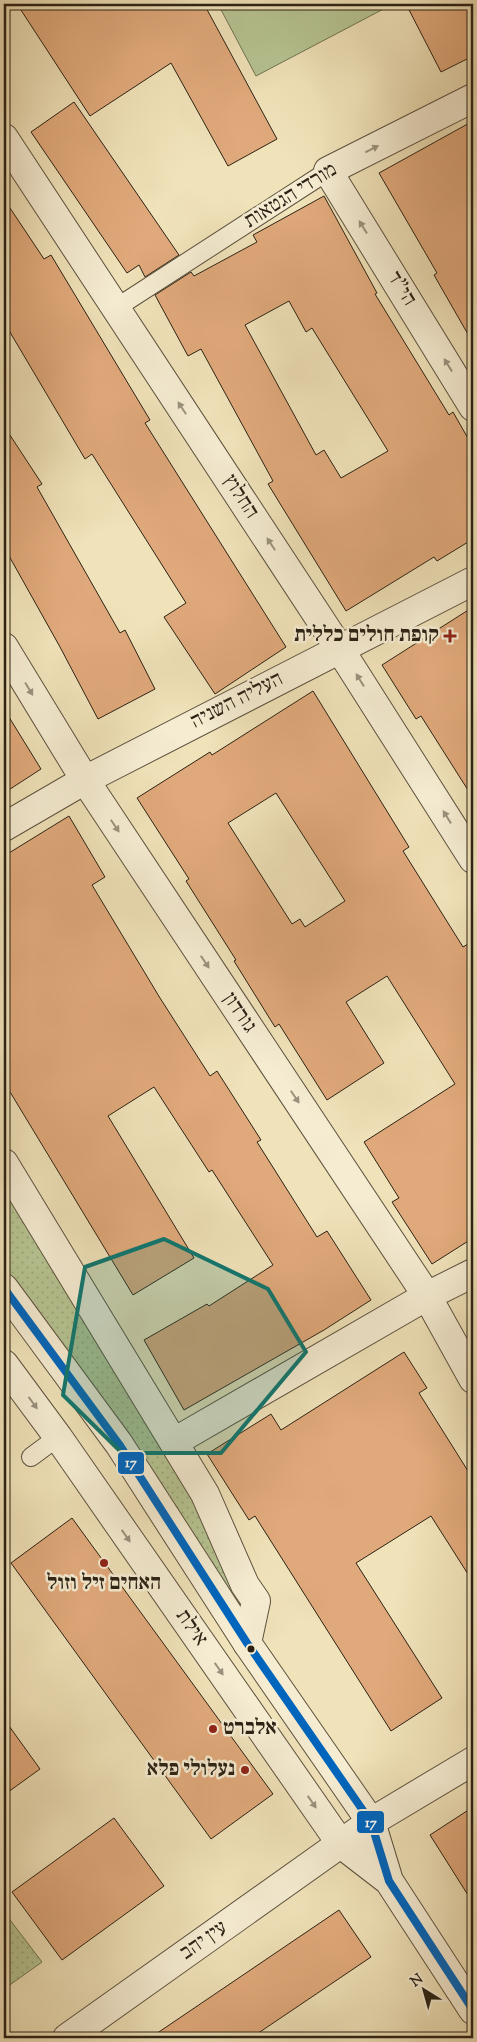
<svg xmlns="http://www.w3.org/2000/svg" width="477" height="2042" font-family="'Sorts Mill Goudy','Frank Ruhl Libre',serif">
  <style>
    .grass { fill: url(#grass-dots); stroke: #707354 }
    .pitch { fill: #b6c492; stroke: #707354 }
    .building { fill: #e0a97b; stroke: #2b2215; fill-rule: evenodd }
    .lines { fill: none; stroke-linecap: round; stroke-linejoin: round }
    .service-casing { stroke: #5c523e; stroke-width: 20 }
    .pedestrian-casing { stroke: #5c523e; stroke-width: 30 }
    .minor-casing { stroke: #5c523e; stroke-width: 30 }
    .tertiary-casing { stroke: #5c523e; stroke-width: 30 }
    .service { stroke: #f5ecd2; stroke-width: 18 }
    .pedestrian { stroke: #f5ecd2; stroke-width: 28 }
    .minor { stroke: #f5ecd2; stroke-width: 28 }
    .tertiary { stroke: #f5ecd2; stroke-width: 28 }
    .bus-1-casing { stroke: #f5ecd2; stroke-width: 11 }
    .bus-1 { stroke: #0065bd; stroke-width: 8 }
    .oneway { fill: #9a917d }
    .marked { fill: #0f766e; fill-opacity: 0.2; stroke: #0f766e; stroke-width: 4; stroke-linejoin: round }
    .poi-dot { fill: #8f2418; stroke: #f5ecd2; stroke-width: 2 }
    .bus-dot { fill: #2b2215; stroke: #f5ecd2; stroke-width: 2 }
    .labels { text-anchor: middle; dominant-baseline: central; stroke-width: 5; stroke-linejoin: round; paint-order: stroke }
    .street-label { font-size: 21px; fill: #2b2215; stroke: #f5ecd2 }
    .poi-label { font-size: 21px; font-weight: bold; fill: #2b2215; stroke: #f5ecd2; text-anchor: end }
    .line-badge { stroke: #f5ecd2; stroke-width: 2 }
    .badge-label { font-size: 14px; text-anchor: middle; font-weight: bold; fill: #fff }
  </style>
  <defs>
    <pattern id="grass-dots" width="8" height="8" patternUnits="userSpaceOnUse" patternTransform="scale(1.25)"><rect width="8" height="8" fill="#b6c492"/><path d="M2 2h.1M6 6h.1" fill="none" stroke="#9da87d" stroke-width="1.8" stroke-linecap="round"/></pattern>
  </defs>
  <rect width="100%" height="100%" fill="#f0e2b9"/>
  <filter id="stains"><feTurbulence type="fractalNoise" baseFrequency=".004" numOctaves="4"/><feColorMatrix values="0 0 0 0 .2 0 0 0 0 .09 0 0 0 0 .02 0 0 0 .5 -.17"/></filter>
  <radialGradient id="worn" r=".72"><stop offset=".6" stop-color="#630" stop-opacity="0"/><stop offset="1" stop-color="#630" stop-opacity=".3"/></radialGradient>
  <path class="grass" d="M4 1174 198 1497 247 1598 232 1610 4 1290Z
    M4 1912 42 1962 4 1989Z"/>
  <path class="pitch" d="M218 4H393L256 76Z"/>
  <path class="building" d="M17 4H204L277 139 228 166 171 63 90 116Z
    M406 4H473V56L441 72Z
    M74 102 179 255 145 277 139 265 127 273 31 132Z
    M473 121V343L434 275 437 273 379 173Z
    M324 196 377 293 375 294 449 415 453 412 473 447V539L437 561 434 557 346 611 268 484 273 481 201 349 188 356 155 295 191 272 194 276 257 242 253 235ZM289 301 306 332 312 328 388 451 341 478 324 450 316 455 245 325Z
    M4 199 44 259 51 255 150 420 145 423 286 647 215 694 164 617 186 603 92 454 85 459 4 322Z
    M4 426 42 484 37 487 120 633 125 630 155 689 98 719 60 647 4 547Z
    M473 607V798L421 716 416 719 382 665Z
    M313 691 409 847 403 851 463 947 473 941V1238L432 1264 392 1202 399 1198 364 1142 455 1084 387 976 346 1002 384 1063 327 1100 279 1024 275 1027 234 961 236 960 186 881 189 879 137 798 210 752 212 755ZM276 793 345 901 305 927 300 919 292 924 228 823Z
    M4 709 41 769 4 793Z
    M69 816 105 877 92 885 160 998 210 1076 217 1071 261 1140 257 1142 317 1237 327 1231 371 1300 324 1330 184 1410 144 1340 207 1304 209 1306 273 1265 212 1170 209 1172 154 1087 108 1116 194 1258 133 1295 4 1082V856Z
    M404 1352 427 1388 419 1393 473 1479V1582L431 1516 356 1563 442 1698 391 1731 255 1516 249 1520 207 1454 271 1414 281 1430Z
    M72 1518 273 1794 211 1839 11 1563Z
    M4 1719 40 1769 4 1795Z
    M473 1807V1903L430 1835Z
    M114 1818 164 1886 62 1960 12 1892Z
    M339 1910 371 1957 251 2038H150Z"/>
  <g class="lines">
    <g class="service-casing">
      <path id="service" d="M116 308 328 171
        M31 1457 58 1437"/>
    </g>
    <g class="pedestrian-casing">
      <path id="pedestrian" d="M4 1163 205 1494 245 1585 256 1601 247 1643
        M174 1442 427 1296 473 1273"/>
    </g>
    <g class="minor-casing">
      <path id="minor" d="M473 98 328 171 473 407
        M4 138 339 648 473 859
        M4 647 85 780 427 1296 473 1379
        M4 827 85 780 473 581
        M67 2038 371 1822 473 1761"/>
    </g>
    <g class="tertiary-casing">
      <path id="tertiary" d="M4 1288 119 1444 247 1643 371 1822 389 1881 473 2010
        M4 1364 58 1437 341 1844 389 1881"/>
    </g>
    <use href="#service" class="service"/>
    <use href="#pedestrian" class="pedestrian"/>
    <use href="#minor" class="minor"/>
    <use href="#tertiary" class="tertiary"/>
    <g class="bus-1-casing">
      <path id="bus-1" d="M4 1288 119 1444 247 1643 371 1822 389 1881 473 2010"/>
    </g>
    <use href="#bus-1" class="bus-1"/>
  </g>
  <defs><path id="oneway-solid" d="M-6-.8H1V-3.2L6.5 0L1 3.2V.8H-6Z" transform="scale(1.25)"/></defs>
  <g class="oneway">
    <use href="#oneway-solid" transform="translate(372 149) rotate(-27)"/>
    <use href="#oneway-solid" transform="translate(363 227) rotate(-122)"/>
    <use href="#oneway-solid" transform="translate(448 365) rotate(-122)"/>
    <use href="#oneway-solid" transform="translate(182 408) rotate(-123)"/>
    <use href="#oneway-solid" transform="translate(271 544) rotate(-123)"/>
    <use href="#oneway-solid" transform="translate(360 680) rotate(-122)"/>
    <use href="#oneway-solid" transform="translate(29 689) rotate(59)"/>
    <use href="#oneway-solid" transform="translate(447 817) rotate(-122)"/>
    <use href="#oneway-solid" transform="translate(115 826) rotate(56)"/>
    <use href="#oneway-solid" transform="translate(205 962) rotate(56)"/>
    <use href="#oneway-solid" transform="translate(295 1097) rotate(56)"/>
    <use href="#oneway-solid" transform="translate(33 1403) rotate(54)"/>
    <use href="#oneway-solid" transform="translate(126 1536) rotate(55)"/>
    <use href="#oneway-solid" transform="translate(219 1669) rotate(55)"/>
    <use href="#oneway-solid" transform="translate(312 1802) rotate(55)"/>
  </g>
  <path class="marked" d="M164 1239 268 1289 306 1352 221 1453H122L63 1395 85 1267Z"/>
  <g class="poi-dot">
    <path d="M447.5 628.5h5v5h5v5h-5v5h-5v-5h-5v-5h5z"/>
    <circle cx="104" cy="1563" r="5"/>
    <circle cx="213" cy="1729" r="5"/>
    <circle cx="245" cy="1770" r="5"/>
  </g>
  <circle class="bus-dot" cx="251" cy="1649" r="4.5"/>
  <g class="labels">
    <g class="street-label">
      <text transform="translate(291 196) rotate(-32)">מורדי הגטאות</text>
      <text transform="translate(401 289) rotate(58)">הי"ד</text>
      <text transform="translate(240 497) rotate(57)">החלוץ</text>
      <text transform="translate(237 701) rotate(-27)">העליה השניה</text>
      <text transform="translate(239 1013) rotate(56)">גורדון</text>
      <text transform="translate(191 1628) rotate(55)">אילת</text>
      <text transform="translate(204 1941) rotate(-35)">עין יהב</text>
    </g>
    <g class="poi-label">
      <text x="439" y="636">קופת חולים כללית</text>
      <text x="104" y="1584" text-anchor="middle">האחים זיל וזול</text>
      <text x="223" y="1729" text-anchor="start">אלברט</text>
      <text x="235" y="1770">נעלולי פלא</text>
    </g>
  </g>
  <g class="line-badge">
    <rect x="117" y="1451" width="28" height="24" rx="5" fill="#0065bd"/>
    <rect x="356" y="1810" width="29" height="24" rx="5" fill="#0065bd"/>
  </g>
  <g class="badge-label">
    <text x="131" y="1467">17</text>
    <text x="371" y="1827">17</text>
  </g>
  <rect width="477" height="2042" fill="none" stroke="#f0e2b9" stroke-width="20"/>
  <rect x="5" y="5" width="467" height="2032" fill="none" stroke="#2b2215" stroke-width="2.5"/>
  <rect x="10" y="10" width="457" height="2022" fill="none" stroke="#2b2215"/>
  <g transform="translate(424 1990) rotate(323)" stroke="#f5ecd2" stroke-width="4" paint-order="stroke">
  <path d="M0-4L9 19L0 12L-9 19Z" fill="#2b2215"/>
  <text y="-8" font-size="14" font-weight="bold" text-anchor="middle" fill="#2b2215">N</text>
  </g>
  <rect width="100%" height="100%" filter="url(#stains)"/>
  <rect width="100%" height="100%" fill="url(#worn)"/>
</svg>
